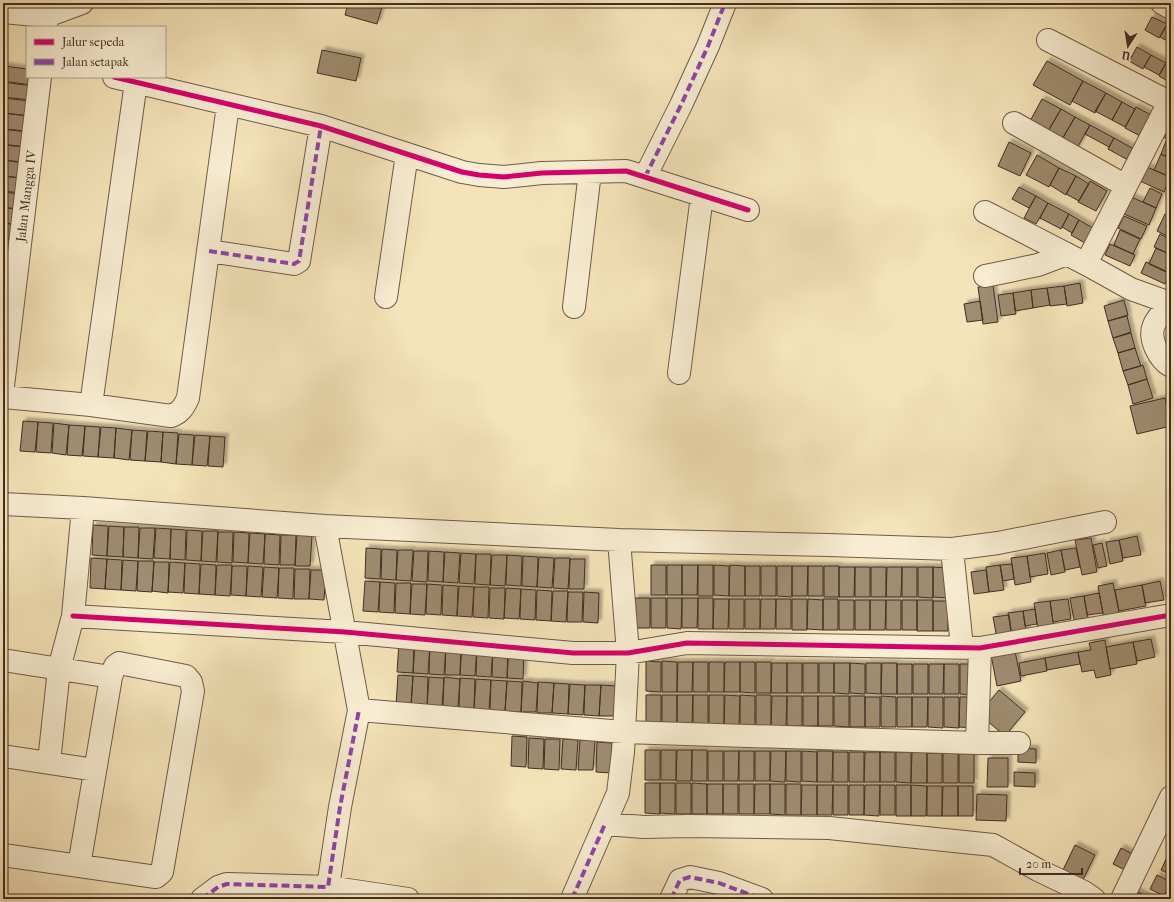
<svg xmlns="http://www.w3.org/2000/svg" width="1174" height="902" font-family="'IM FELL French Canon',serif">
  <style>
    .building { fill: #9f8c71; stroke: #422d24; filter: url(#shadow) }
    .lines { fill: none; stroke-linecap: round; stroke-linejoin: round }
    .minor-casing { stroke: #6f5b49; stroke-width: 24 }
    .minor { stroke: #f8edd2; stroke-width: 22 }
    .quiet { stroke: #8e44ad; stroke-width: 4; stroke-dasharray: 8 4; stroke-linecap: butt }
    .cycleway-casing { stroke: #f8edd2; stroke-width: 8 }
    .cycleway { stroke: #d6006c; stroke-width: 5 }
    .labels { text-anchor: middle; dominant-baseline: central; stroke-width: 3.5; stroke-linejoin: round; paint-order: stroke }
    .street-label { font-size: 13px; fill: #422d24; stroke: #f8edd2 }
  </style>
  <defs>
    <filter id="shadow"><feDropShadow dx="3.5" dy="-3.5" stdDeviation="1" flood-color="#0004"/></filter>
  </defs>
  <rect width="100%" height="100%" fill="#f5e4b9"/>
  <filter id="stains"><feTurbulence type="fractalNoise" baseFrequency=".005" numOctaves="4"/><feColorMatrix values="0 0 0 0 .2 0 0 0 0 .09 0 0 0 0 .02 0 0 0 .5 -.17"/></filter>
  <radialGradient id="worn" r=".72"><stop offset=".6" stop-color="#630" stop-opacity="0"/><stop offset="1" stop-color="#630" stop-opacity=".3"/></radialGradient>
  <path class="building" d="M348 3H383L377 24 345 15Z
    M1152 17 1167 24 1159 38 1145 30Z
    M1167 24 1171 27V43L1160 37Z
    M1137 47 1151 55 1143 69 1129 61Z
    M322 50 361 58 356 81 317 73Z
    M1151 55 1166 63 1159 75 1144 67Z
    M1047 61 1083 81 1070 105 1033 85Z
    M1166 63 1171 65V83L1159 76Z
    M4 66 27 69V77H33L32 85 3 81Z
    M1083 81 1106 93 1095 113 1072 101Z
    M3 82 32 86 31 100 3 97Z
    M1106 93 1122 102 1112 120 1095 111Z
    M3 98 30 101 29 116 3 113Z
    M1042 99 1061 109 1047 133 1029 123Z
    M1122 102 1135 109 1125 127 1112 120Z
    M1136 107 1153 116 1142 137 1125 128Z
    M1061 109 1075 117 1060 143 1047 133Z
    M3 113 29 116 27 131 3 129Z
    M1075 117 1090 125 1076 150 1061 141Z
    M1171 120V141L1163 137Z
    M1090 125 1114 138 1109 147 1085 134Z
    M3 129 27 132 25 147 3 144Z
    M1114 138 1134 149 1128 160 1108 149Z
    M1166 141 1171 143V159L1161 154Z
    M1009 142 1031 153 1020 176 998 166Z
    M3 145 25 147 23 162 3 160Z
    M1161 154 1171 159 1170 177 1154 170Z
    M1037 155 1059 168 1049 187 1026 175Z
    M3 160 23 163 22 178 3 176Z
    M1147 167 1170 177 1164 192 1140 181Z
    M1059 168 1076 176 1066 195 1050 185Z
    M3 176 21 178 20 193 3 191Z
    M1076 176 1089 184 1079 201 1066 194Z
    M1090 181 1107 191 1096 211 1078 202Z
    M1019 187 1036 196 1029 208 1012 199Z
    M1150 188 1162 194 1156 208 1143 202Z
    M3 192 20 194 18 209 3 207Z
    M1036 196 1048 203 1036 224 1024 218Z
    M1129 196 1156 208 1149 225 1122 213Z
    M1048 203 1069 214 1061 229 1040 218Z
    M3 208 18 209 16 224 3 223Z
    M1069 214 1079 220 1072 233 1062 227Z
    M1165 214 1171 217V238L1157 231Z
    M1124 216 1147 226 1141 239 1118 228Z
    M1079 220 1098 231 1090 246 1071 235Z
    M3 223 16 225 14 240 3 238Z
    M1120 230 1140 239 1133 254 1114 245Z
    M1160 234 1171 240V255L1154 247Z
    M3 239 14 240 13 255 3 254Z
    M1110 244 1135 255 1130 266 1105 255Z
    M1156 248 1171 255V266L1168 273 1149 264Z
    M3 255 13 256 11 271 3 270Z
    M1146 262 1170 273 1165 284 1141 273Z
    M1080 283 1083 303 1067 306 1064 286Z
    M993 285 998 322 983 324 978 287Z
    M1064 286 1067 304 1050 306 1047 288Z
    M1047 288 1050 305 1033 308 1031 290Z
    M1031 290 1033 308 1015 311 1013 293Z
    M1013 293 1016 314 1001 316 998 295Z
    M1124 300 1128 315 1108 321 1104 306Z
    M980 301 983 320 967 322 964 304Z
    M1127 316 1131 332 1113 338 1108 321Z
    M1131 333 1135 348 1118 353 1113 338Z
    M1135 348 1141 366 1123 371 1118 353Z
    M1143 365 1147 379 1128 385 1123 371Z
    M1147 379 1153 398 1133 404 1128 385Z
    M1165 398 1171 426 1137 434 1130 406Z
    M23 421 38 422 35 452 20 451Z
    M38 422 53 423 51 453 36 452Z
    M54 423 69 425 66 455 52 453Z
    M69 425 85 426 82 456 67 455Z
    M85 426 100 427 98 457 83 456Z
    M101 427 116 428 114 458 98 457Z
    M116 428 132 430 129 460 114 458Z
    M132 430 147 431 145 461 130 460Z
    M148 431 163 432 161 462 145 461Z
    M163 432 178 433 176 464 161 462Z
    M179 434 194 435 192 465 176 464Z
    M195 435 210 436 207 466 192 465Z
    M210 436 225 437 223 467 208 466Z
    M93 525 108 526 107 556 92 555Z
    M109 526 124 527 123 557 107 556Z
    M124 527H139L138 558 123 557Z
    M140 528H155L153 559 138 558Z
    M156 528 171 529 170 559 154 558Z
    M171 529 186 530 185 560 170 559Z
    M187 530 202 531 201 561 186 560Z
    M203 531H218L216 562 201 561Z
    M218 532H233L232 563 217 562Z
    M234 532 249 533 248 563 233 562Z
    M250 533 265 534 263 564 248 563Z
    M265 534 280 535 279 565 264 564Z
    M281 535H296L295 565H280Z
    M297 535 312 536 310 566H295Z
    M1137 536 1141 555 1123 558 1119 540Z
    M1091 538 1097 572 1082 575 1075 540Z
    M1119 540 1123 561 1110 564 1106 542Z
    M1102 543 1107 566 1098 568 1093 545Z
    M366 548 381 549 380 579 365 578Z
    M1076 548 1080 567 1065 570 1061 550Z
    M382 549 397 550 396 580 381 579Z
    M398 550H413L411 581 396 580Z
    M1061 550 1065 572 1051 575 1047 553Z
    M414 551H428L427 582 412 581Z
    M429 551 444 552 443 582 428 581Z
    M445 552 460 553 458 583 443 582Z
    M461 553 476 554 474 584 459 583Z
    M1045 553 1048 574 1030 577 1027 556Z
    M476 554H491L490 585 475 584Z
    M492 555H507L505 586 490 585Z
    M507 555 522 556 521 586 506 585Z
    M523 556 538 557 537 587 522 586Z
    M1027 556 1031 582 1015 585 1011 558Z
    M539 557 554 558 552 588 537 587Z
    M91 558 107 559 105 589 90 588Z
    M555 558H570L568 589 553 588Z
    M107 559 122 560 121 590 105 589Z
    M570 559H585L584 589H569Z
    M123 560 138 561 136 591 121 590Z
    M138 561H154L152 592 137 591Z
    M154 562H169L168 593 152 591Z
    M170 562 185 563 183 593 168 592Z
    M185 563 200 564 199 594 184 593Z
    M201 564 216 565 215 595 199 594Z
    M1012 564 1014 579 1003 581 1000 565Z
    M217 565H232L230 596 215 595Z
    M651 565H666V595H651Z
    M667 565H682V595H667Z
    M682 565H698L697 595H682Z
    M698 565H713V596H698Z
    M714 565 729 566V596L714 595Z
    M730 565 745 566V596H729Z
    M1000 565 1004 590 989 592 986 567Z
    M232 566H247L246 596 231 595Z
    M248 566 263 567 261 597 246 596Z
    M745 566H760V596H745Z
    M761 566H776V596H761Z
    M777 566H792V597L777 596Z
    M792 566H808L807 596H792Z
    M808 566H823V596H808Z
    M824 566H839V597H824Z
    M264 567 279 568 277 598 262 597Z
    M839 567H855L854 597H839Z
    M855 567H870V597H855Z
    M871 567H886V597H871Z
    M887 567H902L901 597H886Z
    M902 567H917V597H902Z
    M918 567H933V598L918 597Z
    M933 567 948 568V598L933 597Z
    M279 568H294L293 599 278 598Z
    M295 569H310L309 599H294Z
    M311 570H326L324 600 309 599Z
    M986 570 989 592 974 594 971 572Z
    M365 581 380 582 378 612 363 611Z
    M1160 581 1164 600 1145 603 1142 585Z
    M380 582 395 583 394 613 379 612Z
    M396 583H411L410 614 395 613Z
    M1113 583 1120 617 1104 620 1098 586Z
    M412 584H427L425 615 410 614Z
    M427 584 442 585 441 615 426 614Z
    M443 585 458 586 457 616 442 615Z
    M1142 585 1146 606 1119 611 1115 590Z
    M459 586 474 587 472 617 457 616Z
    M474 587H489L488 618 473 617Z
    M490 588H505L504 619 489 618Z
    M506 588 521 589 519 619 504 618Z
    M521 589 536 590 535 620 520 619Z
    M537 590 552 591 551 621 536 620Z
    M553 591H568L566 622 551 621Z
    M568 592H583L582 622H567Z
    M584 592 599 593 598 623 583 622Z
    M1099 593 1103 613 1087 615 1084 596Z
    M1084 596 1088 618 1074 620 1070 598Z
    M635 598H650V628H635Z
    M651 598H666V628H651Z
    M667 598H682L681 629 667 628Z
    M682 598H698L697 628H682Z
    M698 598H713V629H698Z
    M714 599H729L728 629H713Z
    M729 599H744V629H729Z
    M745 599H760V629H745Z
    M761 599H776L775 629H760Z
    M776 599H791V629H776Z
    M792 599H807V630H792Z
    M808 599 823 600V630L807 629Z
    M823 599H838V630H823Z
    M1068 599 1071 619 1053 622 1050 601Z
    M839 600H854V630H839Z
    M855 600H870V630H855Z
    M870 600H886L885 630H870Z
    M886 600H901V630H886Z
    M902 600H917V630H902Z
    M917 600H933V631H917Z
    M933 601H948V631H933Z
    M1050 601 1054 628 1038 630 1034 603Z
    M1035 609 1037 624 1025 626 1023 611Z
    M1023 611 1027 635 1012 637 1008 613Z
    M1009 615 1012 637 997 639 993 617Z
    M1151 639 1155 657 1137 661 1133 642Z
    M1105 640 1111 675 1096 678 1094 670 1082 672 1078 652 1091 650 1089 643Z
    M399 642 414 643 413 673 397 672Z
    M1133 642 1137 664 1110 669 1106 647Z
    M415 643 430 644 428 674 413 673Z
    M430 644 446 645 444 675 429 674Z
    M446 644 461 645 460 675H445Z
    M462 645 477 646 475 676 460 675Z
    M477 646 493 647 491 677 476 676Z
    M493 647 508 648 507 678 492 677Z
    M509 647 524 649 523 679 507 678Z
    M1015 651 1021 681 997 686 991 655Z
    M1078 652 1080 664 1047 670 1045 658Z
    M1045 658 1047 671 1021 676 1019 663Z
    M646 661 661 662V692L646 691Z
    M662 661 677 662V692H662Z
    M678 662H693L692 692H677Z
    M693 662H708V692H693Z
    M709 662H724V692H709Z
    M725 662H740V692H724Z
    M740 662H755V693L740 692Z
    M756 662H771V693H756Z
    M772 663H787V693H771Z
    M787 663H802V693H787Z
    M803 663H818V693H803Z
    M819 663H834V693H819Z
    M834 663H850L849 694 834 693Z
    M850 663 865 664V694L850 693Z
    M866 663H881V694L866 693Z
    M882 663H897V694H881Z
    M897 664H912V694H897Z
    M913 664H928V694H913Z
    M929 664H944L943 694H929Z
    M944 664H959V694H944Z
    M960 664H975V695L960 694Z
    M398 675 413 676 411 706 396 705Z
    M413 676 428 677 427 707 411 706Z
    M429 677 444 678 442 708 427 707Z
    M444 677 460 679 458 708H443Z
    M460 678 475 679 474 709H459Z
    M476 679 491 680 489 710 474 709Z
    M491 680 507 681 505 711 490 710Z
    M507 681 522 682 521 712 505 711Z
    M523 681 538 683 536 712H521Z
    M538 682 554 683 552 713H537Z
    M554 683 569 684 568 714 552 713Z
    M570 684 585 685 583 715 568 714Z
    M585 685H601L599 716 584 715Z
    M601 685 616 686 615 716H599Z
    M999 690 1025 712 1005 736 979 714Z
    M646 695H661V725H646Z
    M662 695H677V725H662Z
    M677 695H693L692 725H677Z
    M693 695H708V725H693Z
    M709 695H724V726L709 725Z
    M725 695 740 696 739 726 724 725Z
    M740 695 755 696V726L740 725Z
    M756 695H771V726H756Z
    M772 696H787L786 726H771Z
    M787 696H802V726H787Z
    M803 696H818V726H803Z
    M818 696H833V726H818Z
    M834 696H849V727L834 726Z
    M850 696H865V727H850Z
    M881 696 896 697V727H881Z
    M865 697H880V727H865Z
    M897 697H912V727H897Z
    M912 697H928L927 727H912Z
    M928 697H943V728L928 727Z
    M944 697H959V728L944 727Z
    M960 697H975V728L959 727Z
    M512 736 527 737 526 767 511 766Z
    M529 738 544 739 543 769 528 768Z
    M545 739H560L559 770 544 769Z
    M563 739 578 740 576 770 561 769Z
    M580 740H595L593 770H578Z
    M597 742 612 743 611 773 596 772Z
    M1018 748 1036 749V763L1018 762Z
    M645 750H660V780H645Z
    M661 750H676V780H661Z
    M677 750H692L691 781H676Z
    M692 750H707V781H692Z
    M708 751H723V781H708Z
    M724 751H739L738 781H724Z
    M739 751H754V781H739Z
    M755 751H770V781H755Z
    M771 751H786L785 782 770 781Z
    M786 751H801V782L786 781Z
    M802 751 817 752V782L802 781Z
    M817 751H833L832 782H817Z
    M833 752H848V782H833Z
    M849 752H864V782H849Z
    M865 752H880V782H864Z
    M880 752H895V782H880Z
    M896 752H911V783L896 782Z
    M912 752H927V783H911Z
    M943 752 958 753V783H943Z
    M927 753H942V783H927Z
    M959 753H974V783H959Z
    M988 758H1008V787H987Z
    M1014 772 1035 773V787L1014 786Z
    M645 783H660V814L645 813Z
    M660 783H675V814L660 813Z
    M676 783H691V814H676Z
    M692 783 707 784V814H692Z
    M707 784H723V814H707Z
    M723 784H738V814H723Z
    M739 784H754V814H739Z
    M755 784H770V814H754Z
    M770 784H785V815L770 814Z
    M786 784H801V815H786Z
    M802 785H817V815H801Z
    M817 785H833L832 815H817Z
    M833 785H848V815H833Z
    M849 785H864V815H849Z
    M865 785H880L879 816 864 815Z
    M880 785H895V815H880Z
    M896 785H911V816H896Z
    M911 785 927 786 926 816H911Z
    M927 786H942V816H927Z
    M943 786H958V816H942Z
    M958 786H973V816H958Z
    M977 794 1007 795 1006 821 976 820Z
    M1075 845 1095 855 1083 880 1063 870Z
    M1121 848 1133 854 1125 870 1113 864Z
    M1168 855 1171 857V875L1161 870Z
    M1157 875 1171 882 1164 896 1150 889Z
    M1134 890 1152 899H1129Z"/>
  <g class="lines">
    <g class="minor-casing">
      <path id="minor" d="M1162 3 1171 8
        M3 12 47 16 46 27
        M47 16 82 3
        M1048 40 1169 102
        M114 77 321 126 462 172 479 175 504 177 542 173 626 171 748 210
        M1014 123 1126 186
        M645 177 681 105 708 46 725 3
        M985 212 1086 264 1169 102 1171 103
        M209 251 294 264 299 261 321 126
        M1086 264 1131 289 1170 303
        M985 276 1038 265 1067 254
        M386 297 407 154
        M1171 301C1166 310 1158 316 1154 325 1148 338 1159 360 1171 366
        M574 307 590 172
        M679 373 702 196
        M3 386 40 77
        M3 397 91 405 171 416C180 413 184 407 188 398L228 105
        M91 405 136 82
        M3 504 83 508
        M325 526 619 540 828 545 952 549 998 543 1105 522
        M952 549 962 647
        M73 616 345 632 573 653H628L687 643 980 648 1165 616
        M3 660 111 677 79 866
        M359 710 623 732 977 743 980 648
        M977 743H1019
        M3 756 95 770
        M49 762 59 669 73 616 83 508 325 526 359 710 340 807 328 887
        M605 824 644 827 688 826 829 828 993 845 1038 870 1084 892 1094 899
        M3 855 156 877 162 872 193 691 191 682 186 676 119 663 115 666 111 677
        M202 899 218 887 227 884 328 887 408 899
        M572 899 618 793 623 752 628 653 619 540
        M671 899 680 880 690 877 719 883 762 899
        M1122 899 1171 797"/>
    </g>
    <use href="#minor" class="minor"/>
    <path class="quiet" d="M645 177 681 105 708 46 725 3
      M209 251 294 264 299 261 321 126
      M1167 805 1171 797
      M202 899 218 887 227 884 328 887 340 807 359 710
      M572 899 605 824
      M671 899 680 880 690 877 719 883 762 899"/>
    <g class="cycleway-casing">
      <path id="cycleway" d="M114 77 321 126 462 172 479 175 504 177 542 173 626 171 748 210
        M73 616 345 632 573 653H628L687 643 980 648 1165 616"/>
    </g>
    <use href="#cycleway" class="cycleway"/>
  </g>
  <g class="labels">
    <g class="street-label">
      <text transform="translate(26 196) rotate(-83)">Jalan Mangga IV</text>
    </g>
  </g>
  <rect width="1174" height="902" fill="none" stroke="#f5e4b9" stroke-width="16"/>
  <rect x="4" y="4" width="1166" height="894" fill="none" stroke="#422d24" stroke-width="2"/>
  <rect x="8" y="8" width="1158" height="886" fill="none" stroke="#422d24"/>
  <rect x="26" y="26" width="140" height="52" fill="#f8edd2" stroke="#afa08c"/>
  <rect x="34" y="39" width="20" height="6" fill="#d6006c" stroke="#afa08c"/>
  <text x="62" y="46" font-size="12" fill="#422d24">Jalur sepeda</text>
  <rect x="34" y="59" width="20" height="6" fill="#8e44ad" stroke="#afa08c"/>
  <text x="62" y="66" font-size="12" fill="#422d24">Jalan setapak</text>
  <g transform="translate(1128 46) rotate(192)" stroke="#f8edd2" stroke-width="3" paint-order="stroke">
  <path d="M0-3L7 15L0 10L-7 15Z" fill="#422d24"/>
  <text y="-6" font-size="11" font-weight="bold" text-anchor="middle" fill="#422d24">U</text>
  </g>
  <path d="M1020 868v6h62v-6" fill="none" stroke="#422d24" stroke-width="2"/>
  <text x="1026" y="868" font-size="12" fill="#422d24" stroke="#f8edd2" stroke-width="3" paint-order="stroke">20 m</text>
  <rect width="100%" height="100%" filter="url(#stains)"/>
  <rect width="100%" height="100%" fill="url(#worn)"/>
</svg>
